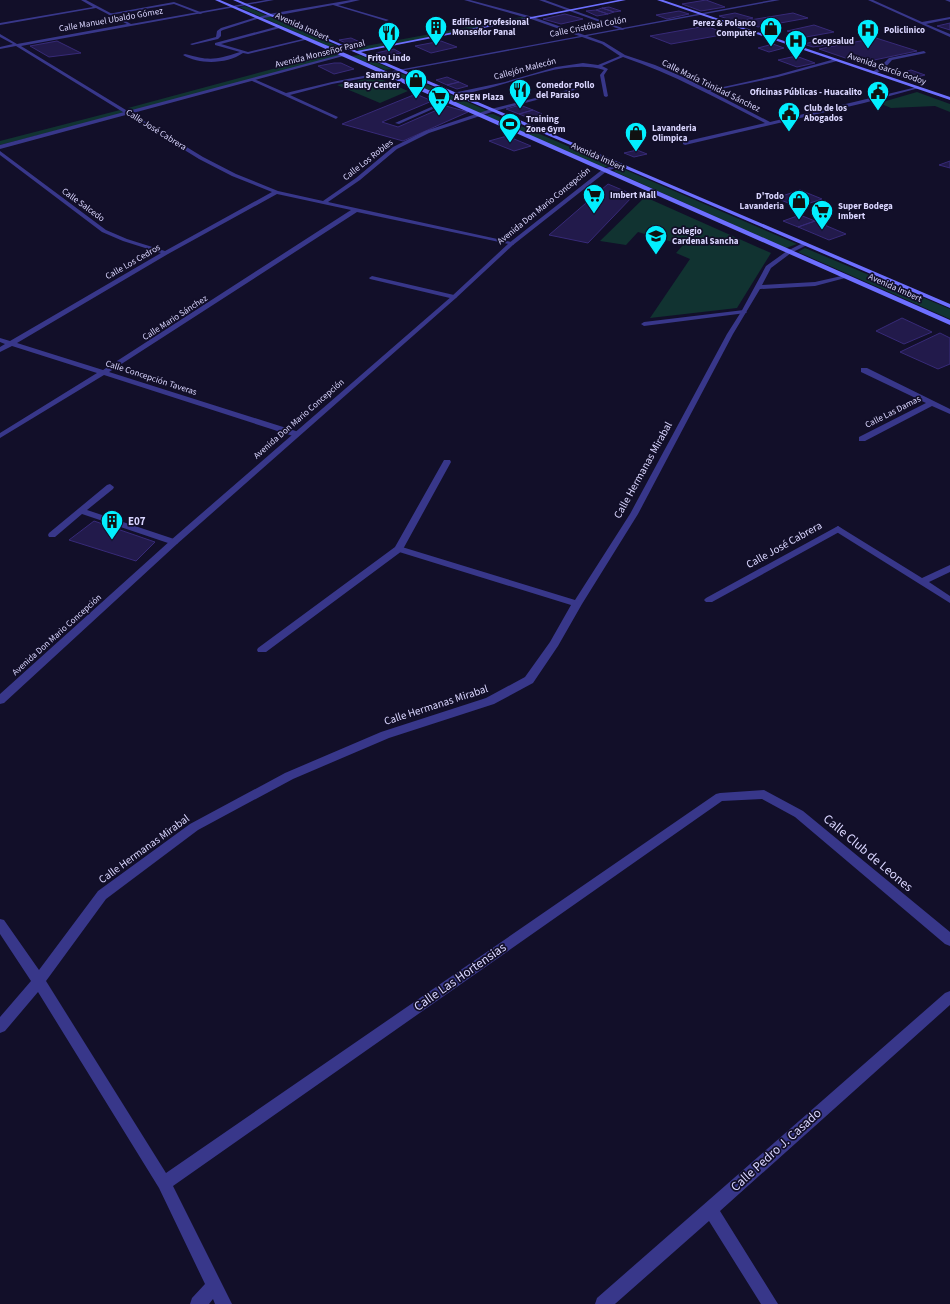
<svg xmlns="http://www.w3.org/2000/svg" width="950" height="1304" font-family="'Source Sans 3',sans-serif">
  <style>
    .green { fill: #113331 }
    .building { fill: #221a4b; stroke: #372a78 }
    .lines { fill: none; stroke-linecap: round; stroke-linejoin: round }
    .service { fill: #38378a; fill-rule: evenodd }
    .minor { fill: #38378a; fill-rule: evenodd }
    .tertiary { fill: #38378a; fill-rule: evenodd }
    .secondary { fill: #6d6fff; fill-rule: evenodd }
    .labels { text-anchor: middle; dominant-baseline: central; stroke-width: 3.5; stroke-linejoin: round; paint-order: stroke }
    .far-street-label { font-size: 9px; fill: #dad6ff; stroke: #120f29 }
    .far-poi-label { font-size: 9px; font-weight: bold; fill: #dad6ff; stroke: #120f29; text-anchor: start }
    .street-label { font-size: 11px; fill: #dad6ff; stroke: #120f29 }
    .poi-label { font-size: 11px; font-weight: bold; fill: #dad6ff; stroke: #120f29; text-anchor: start }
    .near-street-label { font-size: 13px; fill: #dad6ff; stroke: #120f29 }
  </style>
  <rect width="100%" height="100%" fill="#120f29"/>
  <path class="green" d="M245 6 342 48 334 49 239 7Z
    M522 17 525 18 360 51 355 48Z
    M332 53 341 56 131 111 128 108Z
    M359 55 392 69 385 70 351 56Z
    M398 72 488 111 479 113 389 73Z
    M376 77 408 91 380 103 337 85Z
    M917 92 950 104V112L935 106 891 108 879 103Z
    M120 110 124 113 0 145V141Z
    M493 114 612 165 603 168 484 115Z
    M621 168 797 244 786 248 613 171Z
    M645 197 771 253 737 308 650 318 690 259 676 253 683 245 638 232 626 245 600 241Z
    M805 248 950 309V319L798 252Z"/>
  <path class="building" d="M706 0 725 7 701 11 682 4Z
    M609 7 621 11 614 12 602 8Z
    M602 8 614 12 608 14 596 10Z
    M596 10 608 14 597 16 586 11Z
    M679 11 689 14 667 19 656 15Z
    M735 13 753 18 737 22 719 16Z
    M793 13 808 18 758 27 744 21Z
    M565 14 583 19 561 24 543 19Z
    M950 23V30L937 26Z
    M814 25 834 32 806 37 787 31Z
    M706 26 727 34 671 44 650 36Z
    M351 38 360 42 348 44 339 40Z
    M876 38 917 51 860 63 819 49Z
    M823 40 833 44 813 47 803 44Z
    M57 41 81 53 49 57 30 46Z
    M441 41 457 47 431 53 415 46Z
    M773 44 784 48 769 52 758 48Z
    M394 49 401 53 384 56 376 53Z
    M796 56 815 63 797 67 778 60Z
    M334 63H341L354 69 334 74 318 66Z
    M911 70 925 75 909 79 895 75Z
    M447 77 459 82 447 85 436 80Z
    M459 82 468 86 457 89 447 85Z
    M416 94 432 101 382 122 398 127 446 106 468 112 403 141 342 124Z
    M520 105 533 110 519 114 506 109Z
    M533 110 542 114 529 118 519 114Z
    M507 136 531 146 514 151 489 141Z
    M637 150 647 154 634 157 624 153Z
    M950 161V168L939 165Z
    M608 184 634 195 588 243 549 235Z
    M800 190 822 199 798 207 776 198Z
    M800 215 815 221 798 227 783 221Z
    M815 221 846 234 829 240 798 227Z
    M902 318 932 332 904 344 876 331Z
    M940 333 950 338V364L938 369 900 352Z
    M94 521 155 542 136 561 69 540Z"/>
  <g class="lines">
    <path class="service" d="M174 2 203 13 200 14 174 4 110 15 108 14Z
      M257 17 260 18 223 30 221 31V36L218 39 192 45 190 44 216 37 217 31 221 28Z
      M279 26 280 28 221 44 248 52 307 38 309 39 248 54 243 53C227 64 200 65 183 55L185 54C210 61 215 60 240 52L215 45V43Z
      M924 51 926 53 892 60 885 68 875 74 871 73 881 66 889 58Z
      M835 59 837 61 778 77 707 92 705 91 777 75Z
      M384 72 386 74 332 84 290 95 338 117 336 119 250 80 254 79 286 93 332 82Z
      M447 100 451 101 399 124 395 123Z
      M744 310 747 312 746 313 644 326 641 324 644 322Z
      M444 460H450L451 462 402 551 266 652H258L257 650 258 648 395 547Z
      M838 526 842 529 841 531 712 602H706L704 600 706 598Z"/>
    <path class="minor" d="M81 0H86L131 24 266 0H274L21 46 203 157 236 174 278 191 323 201 356 178 393 147 425 131 491 109 576 88 578 89 495 111 429 133 397 149 360 180 328 202 511 242 514 244 513 245 357 212 109 372 299 432V436H293L104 375 0 438V433L97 373 12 346 0 352V347L5 344 0 342V338L10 341 161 253 123 241 102 232 0 155V151L106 230 127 239 165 251 272 192 232 176 199 159 16 46 0 49V47L13 44 0 37V34L17 44 127 24 96 8 0 25V23L93 7ZM277 194 351 210 103 370 17 343 168 254Z
      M351 0H360L338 5 389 20 386 21 333 5 258 19 256 18 269 14Z
      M464 0H470L533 17 604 42 625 55 655 65 685 78 770 122 917 87 919 88 864 103 685 145 683 144V142L765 123C718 99 673 74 623 57L602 66 608 69 604 75 608 96 606 97 604 96 600 75 604 70C568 58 517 82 481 90 472 92 462 95 453 95V93L505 82 556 67 583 63 598 65 620 56 602 44 531 19Z
      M539 0H545L625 29 622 30Z
      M868 0H873L922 22 950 17V19L926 24 950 34V37Z
      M805 242 808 244 807 245 791 253 771 268 762 285 815 282 846 275 849 277 815 286 760 289 733 334 638 514 582 604 558 646 533 683 494 704 389 738 293 779 198 830 106 899 46 981 166 1173 716 794 720 793 764 790 803 811 950 932V946L945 944 795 817 762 799 722 801 173 1186 232 1304H215L213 1299 209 1304H190L192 1298 205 1284 159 1188 38 992 5 1031 0 1033V1017L31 981 0 934V919L4 920 39 970 98 891 190 824 285 773 381 732 486 698 525 677 550 642 571 605 396 551 394 549 396 547H402L575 600 630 514 727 334 741 312 766 266 787 251Z
      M372 276 454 295 457 297 454 299 370 279 369 278Z
      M861 368H867L950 409V414L932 406 865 441H859V437L926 403 861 372Z
      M110 484 114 487 113 489 87 510 177 540 178 542 177 544H171L82 514 55 537H49L48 535 49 533 107 485Z
      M838 526 922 578 950 565V572L929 582 950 596V603L835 531 834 529Z
      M950 991V1005L720 1211 778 1304H761L709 1221 615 1304H595L597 1298 945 993Z"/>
    <path class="tertiary" d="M772 0H780L384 74 382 73Z
      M945 0H950V2Z
      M343 54 347 55 0 149V145Z
      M619 164 624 165 607 171 513 245 456 298 177 544 4 703 0 704V694L171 540 452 296 509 243 603 169Z"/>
    <path class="secondary" d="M215 0H220L347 54 950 320V325Z
      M233 0H238L357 51 618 0H626L361 52 950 304V308Z
      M657 0H663L950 97V100Z"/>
  </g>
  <defs>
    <g id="building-pin" transform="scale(1.15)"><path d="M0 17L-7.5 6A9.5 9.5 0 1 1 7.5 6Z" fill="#02efff" stroke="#120f29"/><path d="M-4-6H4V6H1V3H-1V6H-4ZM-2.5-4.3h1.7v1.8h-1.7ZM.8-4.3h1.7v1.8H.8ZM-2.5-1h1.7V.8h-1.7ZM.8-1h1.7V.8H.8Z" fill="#111"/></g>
    <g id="shop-pin" transform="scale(1.15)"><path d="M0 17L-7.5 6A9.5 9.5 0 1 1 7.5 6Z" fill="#02efff" stroke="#120f29"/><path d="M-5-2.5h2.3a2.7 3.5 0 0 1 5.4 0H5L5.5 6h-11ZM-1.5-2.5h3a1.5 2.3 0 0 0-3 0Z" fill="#111"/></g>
    <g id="hospital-pin" transform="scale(1.15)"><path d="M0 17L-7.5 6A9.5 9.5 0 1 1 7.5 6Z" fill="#02efff" stroke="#120f29"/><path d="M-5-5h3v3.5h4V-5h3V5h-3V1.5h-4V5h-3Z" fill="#111"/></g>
    <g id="restaurant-pin" transform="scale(1.15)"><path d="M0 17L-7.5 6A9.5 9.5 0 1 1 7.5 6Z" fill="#02efff" stroke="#120f29"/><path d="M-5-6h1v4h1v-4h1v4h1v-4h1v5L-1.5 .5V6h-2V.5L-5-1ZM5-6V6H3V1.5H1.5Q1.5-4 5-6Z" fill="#111"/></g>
    <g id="civic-pin" transform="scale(1.15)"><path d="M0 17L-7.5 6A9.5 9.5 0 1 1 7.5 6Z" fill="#02efff" stroke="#120f29"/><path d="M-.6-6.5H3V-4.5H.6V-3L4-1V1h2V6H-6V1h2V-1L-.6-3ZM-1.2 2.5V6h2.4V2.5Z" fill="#111"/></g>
    <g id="supermarket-pin" transform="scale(1.15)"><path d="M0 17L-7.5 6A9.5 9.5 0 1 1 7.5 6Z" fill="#02efff" stroke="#120f29"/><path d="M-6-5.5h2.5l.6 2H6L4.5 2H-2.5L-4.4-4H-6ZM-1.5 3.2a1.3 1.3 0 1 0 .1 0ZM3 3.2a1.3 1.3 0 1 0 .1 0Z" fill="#111"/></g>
    <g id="stadium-pin" transform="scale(1.15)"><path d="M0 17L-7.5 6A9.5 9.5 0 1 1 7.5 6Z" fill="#02efff" stroke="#120f29"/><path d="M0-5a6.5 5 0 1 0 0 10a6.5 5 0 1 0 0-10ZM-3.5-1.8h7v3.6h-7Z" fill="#111"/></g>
    <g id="school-pin" transform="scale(1.15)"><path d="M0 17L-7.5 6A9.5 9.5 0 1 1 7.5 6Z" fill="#02efff" stroke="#120f29"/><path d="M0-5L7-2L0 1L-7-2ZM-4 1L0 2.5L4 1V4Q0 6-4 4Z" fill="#111"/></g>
  </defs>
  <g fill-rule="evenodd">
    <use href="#building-pin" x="436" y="27"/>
    <use href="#shop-pin" x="771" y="28"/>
    <use href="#hospital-pin" x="868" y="30"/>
    <use href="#restaurant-pin" x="389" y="33"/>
    <use href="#hospital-pin" x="796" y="41"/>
    <use href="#shop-pin" x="416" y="80"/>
    <use href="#restaurant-pin" x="520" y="90"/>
    <use href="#civic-pin" x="878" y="92"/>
    <use href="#supermarket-pin" x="439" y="97"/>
    <use href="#civic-pin" x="789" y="113"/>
    <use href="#stadium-pin" x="510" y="124"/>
    <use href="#shop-pin" x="636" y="133"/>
    <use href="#supermarket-pin" x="594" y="195"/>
    <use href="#shop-pin" x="799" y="201"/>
    <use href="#supermarket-pin" x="822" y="211"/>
    <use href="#school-pin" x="656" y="236"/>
    <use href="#building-pin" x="112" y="521"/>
  </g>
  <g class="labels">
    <g class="far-street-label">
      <text transform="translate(111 20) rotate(-10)">Calle Manuel Ubaldo Gómez</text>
      <text transform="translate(302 27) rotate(24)">Avenida Imbert</text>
      <text transform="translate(588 27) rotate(-11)">Calle Cristóbal Colón</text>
      <text transform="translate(320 54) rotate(-14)">Avenida Monseñor Panal</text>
      <text transform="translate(525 69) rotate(-15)">Callejón Malecón</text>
      <text transform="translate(887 69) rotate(19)">Avenida García Godoy</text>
      <text transform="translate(711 86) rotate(26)">Calle María Trinidad Sánchez</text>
      <text transform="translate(156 130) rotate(32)">Calle José Cabrera</text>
      <text transform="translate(598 157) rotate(24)">Avenida Imbert</text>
      <text transform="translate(368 160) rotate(-38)">Calle Los Robles</text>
      <text transform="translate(83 205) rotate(36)">Calle Salcedo</text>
      <text transform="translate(544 206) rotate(-39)">Avenida Don Mario Concepción</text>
      <text transform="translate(133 262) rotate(-30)">Calle Los Cedros</text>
      <text transform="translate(895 288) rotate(24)">Avenida Imbert</text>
      <text transform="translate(175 318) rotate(-33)">Calle Mario Sánchez</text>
      <text transform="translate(151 378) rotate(18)">Calle Concepción Taveras</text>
      <text transform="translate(893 412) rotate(-27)">Calle Las Damas</text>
      <text transform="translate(299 419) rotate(-41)">Avenida Don Mario Concepción</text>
      <text transform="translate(57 635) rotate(-42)">Avenida Don Mario Concepción</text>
    </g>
    <g class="far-poi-label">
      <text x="452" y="22">Edificio Profesional<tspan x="452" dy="10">Monseñor Panal</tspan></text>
      <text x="756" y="23" text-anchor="end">Perez &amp; Polanco<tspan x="756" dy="10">Computer</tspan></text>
      <text x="884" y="30">Policlinico</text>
      <text x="812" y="41">Coopsalud</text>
      <text x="389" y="58" text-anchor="middle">Frito Lindo</text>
      <text x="400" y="75" text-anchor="end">Samarys<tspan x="400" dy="10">Beauty Center</tspan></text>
      <text x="536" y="85">Comedor Pollo<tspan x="536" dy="10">del Paraiso</tspan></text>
      <text x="862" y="92" text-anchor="end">Oficinas Públicas - Huacalito</text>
      <text x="454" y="97">ASPEN Plaza</text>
      <text x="804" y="108">Club de los<tspan x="804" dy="10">Abogados</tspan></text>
      <text x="526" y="119">Training<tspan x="526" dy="10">Zone Gym</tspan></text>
      <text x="652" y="128">Lavanderia<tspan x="652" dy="10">Olimpica</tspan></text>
      <text x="610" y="195">Imbert Mall</text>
      <text x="784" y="196" text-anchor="end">D'Todo<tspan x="784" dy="10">Lavanderia</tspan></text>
      <text x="838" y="206">Super Bodega<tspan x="838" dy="10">Imbert</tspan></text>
      <text x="672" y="231">Colegio<tspan x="672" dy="10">Cardenal Sancha</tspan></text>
    </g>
    <g class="street-label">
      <text transform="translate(643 470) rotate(-61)">Calle Hermanas Mirabal</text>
      <text transform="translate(784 545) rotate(-29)">Calle José Cabrera</text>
      <text transform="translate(436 705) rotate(-18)">Calle Hermanas Mirabal</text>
      <text transform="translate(144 849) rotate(-36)">Calle Hermanas Mirabal</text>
    </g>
    <g class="poi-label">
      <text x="128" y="521">E07</text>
    </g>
    <g class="near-street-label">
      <text transform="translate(868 853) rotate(40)">Calle Club de Leones</text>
      <text transform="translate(460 977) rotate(-35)">Calle Las Hortensias</text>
      <text transform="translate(776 1150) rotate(-42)">Calle Pedro J. Casado</text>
    </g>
  </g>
</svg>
